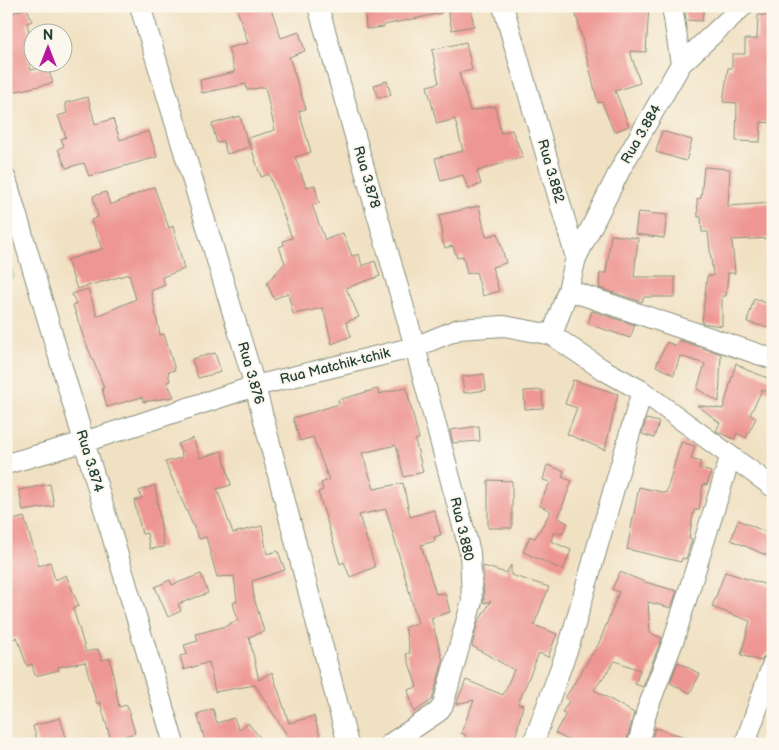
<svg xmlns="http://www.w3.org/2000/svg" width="779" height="750" font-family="'Balsamiq Sans',sans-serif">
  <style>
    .green { fill: #8cd48f; stroke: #568862 }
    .building { fill: #ee9693 }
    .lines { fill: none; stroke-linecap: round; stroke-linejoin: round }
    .minor-casing { stroke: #888f7c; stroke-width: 22 }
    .minor { stroke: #fff; stroke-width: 20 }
    .labels { text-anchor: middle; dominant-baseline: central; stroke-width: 4; stroke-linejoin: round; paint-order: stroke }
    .street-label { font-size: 14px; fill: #1f3d34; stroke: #fbf7ec }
  </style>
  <rect width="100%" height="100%" fill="#fbf7ec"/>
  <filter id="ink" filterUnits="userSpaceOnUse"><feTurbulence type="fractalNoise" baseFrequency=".02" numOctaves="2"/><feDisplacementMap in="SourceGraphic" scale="10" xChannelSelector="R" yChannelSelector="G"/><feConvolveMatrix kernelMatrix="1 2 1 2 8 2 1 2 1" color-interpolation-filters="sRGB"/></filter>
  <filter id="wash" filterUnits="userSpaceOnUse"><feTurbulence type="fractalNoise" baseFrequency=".0096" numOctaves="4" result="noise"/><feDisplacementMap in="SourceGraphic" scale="20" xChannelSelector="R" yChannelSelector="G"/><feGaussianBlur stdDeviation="1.12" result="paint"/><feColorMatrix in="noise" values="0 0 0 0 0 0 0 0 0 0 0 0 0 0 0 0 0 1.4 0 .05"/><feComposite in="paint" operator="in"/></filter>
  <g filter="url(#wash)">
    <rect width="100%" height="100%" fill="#f1e1c3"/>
    <path class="green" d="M6 253 14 278 6 280Z"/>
    <g id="blocks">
      <path class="building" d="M236 6H270L281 38 299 32 305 51 289 57 306 109 299 111 311 152 295 157 306 187 315 185 319 203 312 205 325 240 343 233 352 256 359 254 362 266 375 261 380 276 346 288 359 317 346 322 351 336 332 344 323 308 293 314 288 293 274 299 267 283 285 263 279 247 284 245 283 241 292 238 269 174 261 177 248 138 275 130 265 87 247 90 246 84 202 93 200 80 235 72 228 48 248 43Z
        M394 6H441L442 13 384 25V27L366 29 365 13 395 11Z
        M447 6H470L474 26 452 30Z
        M574 6H599L600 9 624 6 626 12 649 6 646 52 630 51 640 83 615 91 629 126 614 132 602 102 598 103Z
        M684 6 704 7 702 21 686 20Z
        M27 8 32 21 27 23 31 42 25 44 31 70 47 66 53 83 12 92 6 67V15Z
        M758 15 773 16 771 106H773V123L761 122 760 142 736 141 737 103 723 102 728 68H732V54H745V39H757Z
        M466 42 472 70 459 73 470 111 495 106 501 133 512 130 523 157 477 171 481 184 468 189 463 175 441 181 435 158 463 151 455 119 437 124 427 86 439 83 432 50Z
        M387 81 391 95 378 98 374 85Z
        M88 97 95 124 113 119 120 140 149 131 157 157 89 176 84 163 66 168 58 149 64 146 61 139 66 137 58 116 67 113 65 103Z
        M240 116 249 147 227 154 223 141 217 143 212 124Z
        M662 131 692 140 686 161 656 152Z
        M704 167 730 169 728 206 773 203V238L732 240 735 273H728L726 296H722V326L702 323 707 276H713L708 232H702L701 217H698L697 199 701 198Z
        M154 187 169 228 173 226 184 269 162 277 165 285 151 291 160 335 164 334 175 370 168 372 170 381 167 382 174 397 143 402 142 397 107 407 102 388 104 387 83 336 73 305 76 304 72 294 88 289 97 316 136 299 129 274 77 289 67 260 102 249 91 220 98 217 93 196 106 192 110 205Z
        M479 206 486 237 498 233 506 263 492 267 499 291 483 296 476 272 467 274 463 256 457 258 453 246 445 248 441 235 443 234 439 215Z
        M638 212 667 215 664 238 635 234Z
        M611 235 638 238 634 277H675V297H644L642 302 599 288 600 273H606Z
        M754 299 773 305V329L747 322Z
        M592 311 635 325 630 338 588 324Z
        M679 340 721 354 719 402 697 389 705 364 680 356 674 375 656 366 667 342 676 346Z
        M215 353 221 372 198 378 192 359Z
        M736 363 747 370 773 380V393L762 390 750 415 756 418 746 438 737 433 734 439 716 431 720 423 697 405 723 409Z
        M484 374 486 390 464 393 462 377Z
        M573 380 618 394 605 450 567 434 577 408 565 404Z
        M406 387 419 439 415 440 423 472 404 477 396 445 362 453 374 489 403 483 410 517 434 510 441 535 434 537 435 541 421 545 436 594 445 593 450 612 431 618 443 661 432 700 414 712 408 690 417 687 406 654 410 653 405 627 418 623 386 509 359 515 375 567 350 577 344 562 340 564 318 492 323 490 321 483 329 480 313 437 300 441 293 418 339 404 338 400 377 389 379 394Z
        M542 390 543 408 525 409 524 391Z
        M646 419 659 422 654 438 642 434Z
        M479 426 480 441 453 443 450 430Z
        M193 438 200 458 222 451 231 485 217 489 233 533 262 526 267 554 278 551 285 570 252 581 254 598 264 631 249 637 259 680 272 672 289 723 314 716 320 736 316 738 319 744H293L255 685 215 692 209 662 184 670 180 656 187 654 184 645 198 641 196 634 230 625V623L238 621 233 603 237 601 234 576 217 577 206 537 199 539 165 462 181 458 182 455 178 444Z
        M681 442 695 446 691 459 701 462 699 468 711 472 707 485 703 484 699 510H694L689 538 692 539 686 559 682 558 681 562 627 549 639 487 666 493Z
        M547 465 564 471 562 477 572 481 558 518 568 523 562 534 554 532 551 541 571 550 563 570 523 552 530 536 535 538 551 511 539 505 550 482 543 480Z
        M488 480 512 481V528H488Z
        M50 484 54 506 23 511 19 490Z
        M155 485 164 547 150 549 147 533 142 534 134 501 142 498 139 491Z
        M24 517 39 566 50 562 55 580 66 575 79 606 73 608 86 652 98 649 102 660 110 658 119 707 127 705 135 733 111 740 100 702 97 704 85 662 58 667 59 670 35 676 32 664 27 666 17 637 13 639 6 621V522Z
        M738 520 773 535V558L731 540Z
        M511 565V575L549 587 534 625 557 634 548 657 539 653 518 704 523 705 514 744 488 741 487 743 479 740 477 744H462L466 735 461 733 474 700 456 704 466 680 503 695 514 670 472 646 478 622 491 601 484 603 483 566 506 573Z
        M620 572 645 582 677 591 671 608 648 602 650 633 662 638 643 687 635 684 640 670 615 661 594 690 634 713 626 744H575L555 733 566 714 562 712 569 701 565 698 599 643 619 592 612 589Z
        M725 572 773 587V651L766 654 761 661 741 655 750 621 712 607Z
        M201 574 208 593 178 604 181 611 168 617 155 587 170 580 172 585Z
        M678 662 700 674 690 693 670 683Z
        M213 709 217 723 234 718 239 730 248 723 265 744H206L197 714Z
        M60 718 68 744H38L33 726Z
        M655 728 696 740 695 744H650Z"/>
    </g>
  </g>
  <g filter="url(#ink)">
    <use href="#blocks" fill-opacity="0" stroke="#888f7c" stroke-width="1"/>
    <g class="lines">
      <g class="minor-casing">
        <path id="minor" d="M140 6 255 386 348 744
          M318 6 415 347 470 552 472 601 443 705 438 712 390 744
          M503 6 576 258 568 290 552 335
          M672 6 681 64
          M6 179 174 744
          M576 258 621 168 681 64 743 6
          M568 290 773 359
          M6 464 84 442 255 386 415 347 459 329 504 326 552 335 602 369 642 391 773 487
          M533 744 570 642 642 391
          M638 744 647 710 674 639 730 458
          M745 744 773 663"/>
      </g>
      <use href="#minor" class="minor"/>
    </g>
  </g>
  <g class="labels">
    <g class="street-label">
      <text transform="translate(641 134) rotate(-60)">Rua 3.884</text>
      <text transform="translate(551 171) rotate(74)">Rua 3.882</text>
      <text transform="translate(367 177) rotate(74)">Rua 3.878</text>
      <text transform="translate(335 366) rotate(-14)">Rua Matchik-tchik</text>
      <text transform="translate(251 373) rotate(74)">Rua 3.876</text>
      <text transform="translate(90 461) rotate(73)">Rua 3.874</text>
      <text transform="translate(462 529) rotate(77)">Rua 3.880</text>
    </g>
  </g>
  <rect width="779" height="750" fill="none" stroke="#fbf7ec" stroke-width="25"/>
  <g transform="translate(48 48)"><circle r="24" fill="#fbf7ec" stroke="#a3ada2"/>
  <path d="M0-4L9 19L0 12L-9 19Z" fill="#b5179e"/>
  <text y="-8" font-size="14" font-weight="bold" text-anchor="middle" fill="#1f3d34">N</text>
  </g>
</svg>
